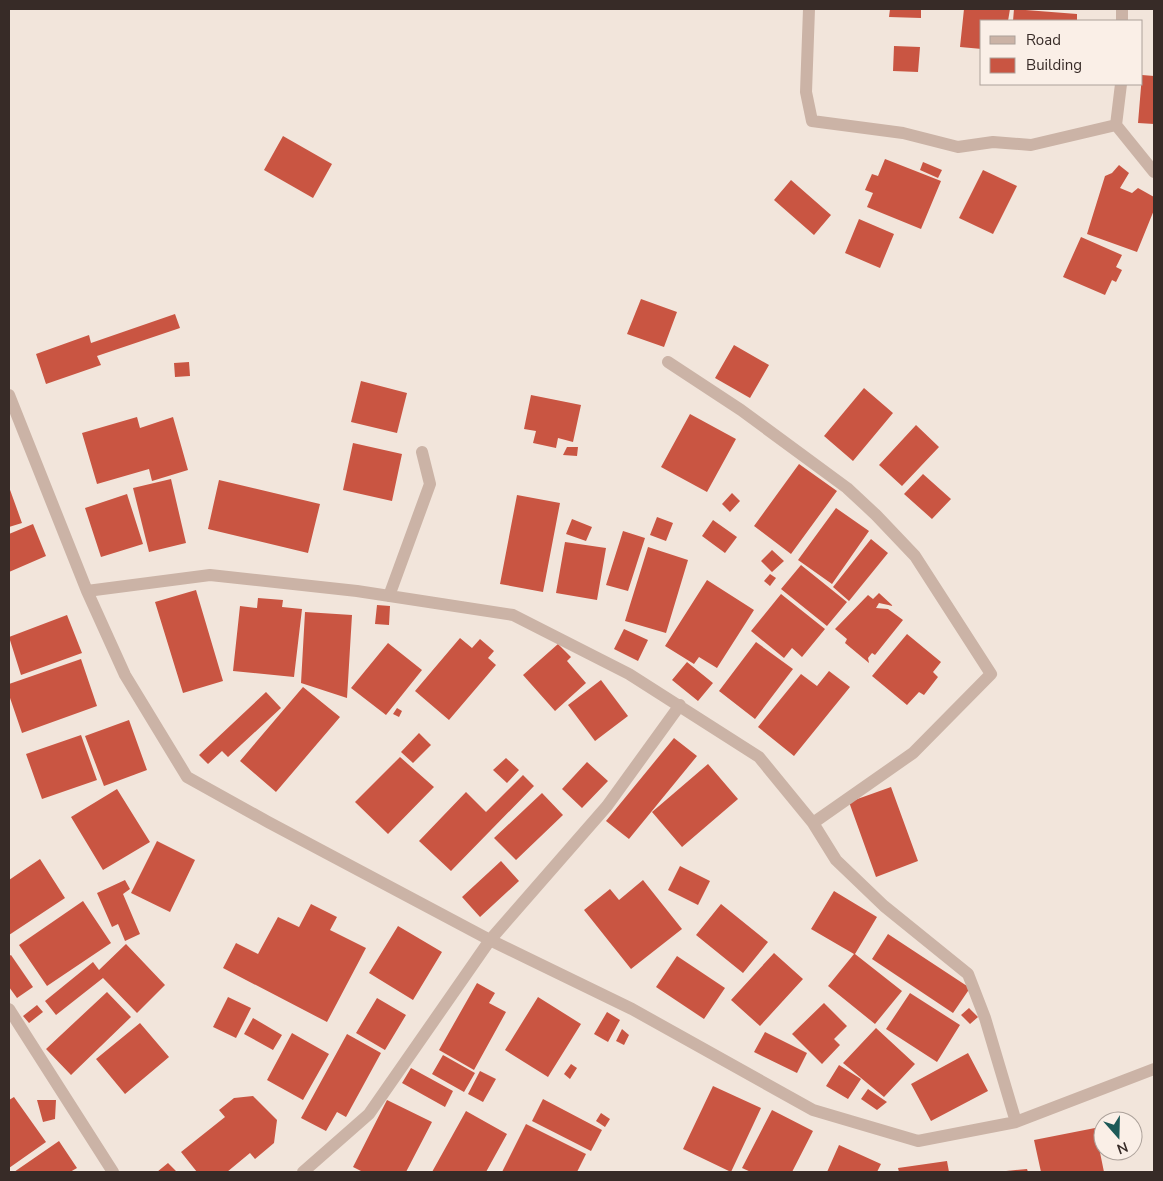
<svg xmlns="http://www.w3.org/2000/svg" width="1163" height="1181" font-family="'Nunito Sans',sans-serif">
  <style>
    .building { fill: #c95542 }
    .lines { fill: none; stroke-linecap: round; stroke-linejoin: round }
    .minor { stroke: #cbb3a6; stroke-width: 12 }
  </style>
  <rect width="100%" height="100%" fill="#f2e5db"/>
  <path class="building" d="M890 9H921V18L889 17Z
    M964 9H1010L1008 21H982V49L960 47Z
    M1014 9 1077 14V21H1013Z
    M894 46 920 47 918 72 893 71Z
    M1142 75 1154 76V124L1138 123Z
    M283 136 332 164 313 198 264 170Z
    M885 159 941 181 921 229 867 207 873 193 865 190 872 174 878 176Z
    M923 162 942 170 938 178 920 170Z
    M1119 165 1129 173 1120 188 1132 193 1138 188 1154 197V210L1137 252 1087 234 1105 176 1112 173Z
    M983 170 1017 186 993 234 959 218Z
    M791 180 831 215 814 235 774 200Z
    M859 219 894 234 880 268 845 253Z
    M1081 237 1122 255 1116 267 1122 270 1116 282 1112 280 1105 295 1063 277Z
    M641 299 677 312 664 347 627 334Z
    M175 314 180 328 97 356 101 365 46 384 36 354 89 335 91 343Z
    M734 345 769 365 750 398 715 378Z
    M189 362 190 376 175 377 174 363Z
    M361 381 407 393 397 433 351 422Z
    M864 388 893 413 853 461 824 436Z
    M531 395 581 405 573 442 558 438 556 448 533 443 536 431 524 429Z
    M690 414 736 439 707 492 661 467Z
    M137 417 140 428 173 417 188 470 152 481 149 469 97 484 82 433Z
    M916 425 939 447 902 486 879 465Z
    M353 443 402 454 392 501 343 490Z
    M567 447H578L577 456 563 455Z
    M799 464 837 491 791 554 754 526Z
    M923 474 951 499 932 519 904 494Z
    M171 479 186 543 149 552 133 488Z
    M219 480 320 504 308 553 208 529Z
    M9 487 22 523 9 527Z
    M732 493 740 501 730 512 722 504Z
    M127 494 143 544 101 557 85 508Z
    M517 495 560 503 543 592 500 584Z
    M836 508 869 531 832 584 798 560Z
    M657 517 673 523 666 541 650 535Z
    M572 519 592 527 586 541 566 534Z
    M713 520 737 537 725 553 702 536Z
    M33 524 46 556 9 572V534Z
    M623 531 645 538 628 591 606 585Z
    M871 539 888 553 849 601 833 587Z
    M565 542 606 548 597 600 556 593Z
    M648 547 688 560 666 633 625 621Z
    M772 550 784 561 772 572 761 561Z
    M801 565 847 602 827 626 781 589Z
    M770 574 776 578 770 586 764 581Z
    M707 580 754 610 717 668 699 657 694 664 665 646Z
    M196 590 223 681 183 693 155 602Z
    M879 593 893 606 879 603 876 608 888 609 903 620 875 655 872 653 868 658 869 663 845 643 847 639 835 629 868 595 873 599Z
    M781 594 825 629 802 657 792 648 784 658 751 631Z
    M258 598 283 600 282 607 302 609 294 677 233 671 240 606 257 608Z
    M377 605 390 606 389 625 375 624Z
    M305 612 352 615 347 698 301 683Z
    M67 615 82 653 21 675 9 637Z
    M624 629 648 640 638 661 614 649Z
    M907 634 941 662 933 672 938 677 924 695 919 692 907 705 872 676Z
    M460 638 472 648 480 639 494 651 488 658 496 665 449 720 415 691Z
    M756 642 793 669 755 719 719 691Z
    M388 643 422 670 386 715 351 688Z
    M558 644 571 657 567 661 586 683 555 711 523 675Z
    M81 659 97 706 22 733 9 695V684Z
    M687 662 713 683 698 701 672 680Z
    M829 671 850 687 794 756 758 727 801 674 817 686Z
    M601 680 628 716 595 741 568 705Z
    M303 687 340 717 276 792 240 761Z
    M266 692 281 708 228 757 222 751 208 764 199 755Z
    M397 708 402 711 399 717 393 714Z
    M129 720 147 770 104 786 85 736Z
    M419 733 431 745 413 763 401 752Z
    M81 735 97 780 42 799 26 754Z
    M674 738 697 756 629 839 606 821Z
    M400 757 434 787 388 834 355 802Z
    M506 758 519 770 507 783 493 770Z
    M587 762 608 781 582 808 562 789Z
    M708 764 738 799 682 847 652 812Z
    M523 775 534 786 451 871 419 841 466 792 486 812Z
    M891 787 918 861 876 877 849 802Z
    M117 789 150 842 103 870 71 817Z
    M542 793 563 815 516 860 494 838Z
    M157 841 195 860 170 912 131 893Z
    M40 859 65 898 9 935V880Z
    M501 861 519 881 480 917 462 897Z
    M680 866 710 881 698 905 668 890Z
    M125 880 130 889 123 894 140 934 125 941 118 924 112 927 97 893Z
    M643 880 682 929 631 969 584 910 610 889 619 900Z
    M834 891 877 917 855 954 902 991 875 1024 828 986 854 954 811 929Z
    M83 901 111 943 47 986 19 945Z
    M311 904 337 917 330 930 366 948 327 1022 223 968 236 943 258 954 278 917 299 927Z
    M721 904 768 942 743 973 696 935Z
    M398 926 442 952 413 1000 369 973Z
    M888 934 970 988 953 1013 872 959Z
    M126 944 165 985 137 1013 103 978 56 1015 45 1001 93 962 99 970Z
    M774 953 803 979 760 1026 731 1000Z
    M11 955 33 987 17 998 9 987V956Z
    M677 956 725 988 704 1019 656 987Z
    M477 983 495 993 489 1003 506 1012 474 1070 439 1050Z
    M107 992 131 1017 71 1075 46 1049Z
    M910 993 960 1025 937 1062 886 1029Z
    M228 997 251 1008 236 1038 213 1027Z
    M538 997 581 1024 548 1077 505 1050Z
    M377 998 406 1015 385 1050 356 1033Z
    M824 1003 847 1026 834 1039 840 1045 822 1064 792 1034Z
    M37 1005 43 1012 29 1023 23 1016Z
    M969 1008 978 1017 970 1024 961 1015Z
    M607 1012 620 1020 608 1042 594 1034Z
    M253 1018 282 1035 273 1050 244 1034Z
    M140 1023 169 1057 125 1094 96 1059Z
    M876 1028 915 1064 884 1097 843 1063Z
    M622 1029 629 1035 624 1045 616 1041Z
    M765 1032 807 1053 797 1073 754 1052Z
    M292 1033 329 1054 303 1100 267 1080Z
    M347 1034 381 1053 346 1117 337 1112 326 1131 301 1118Z
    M968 1053 988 1091 931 1121 911 1084Z
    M443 1055 475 1073 464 1092 432 1074Z
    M571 1064 577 1068 570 1079 564 1074Z
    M839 1065 861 1079 848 1099 826 1086Z
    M411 1068 453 1091 445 1107 402 1083Z
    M480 1071 496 1079 483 1102 468 1094Z
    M713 1086 761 1108 731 1172 683 1149Z
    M868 1089 887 1102 877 1110 861 1099Z
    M253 1096 277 1120 274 1143 255 1159 250 1153 227 1172H197L181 1152 225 1117 219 1110 234 1098Z
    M14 1097 46 1142 9 1168V1100Z
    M543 1099 602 1130 591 1151 532 1121Z
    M37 1100H56L55 1119 43 1122Z
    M387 1100 432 1122 406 1172H363L353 1167Z
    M772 1110 813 1131 792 1172H751L742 1168Z
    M466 1111 507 1134 486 1172H432Z
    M601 1113 610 1119 605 1127 596 1121Z
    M526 1124 586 1154 577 1172H502Z
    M1095 1128 1104 1172H1041L1034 1140Z
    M59 1141 77 1168 70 1172H14Z
    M839 1145 881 1164 877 1172H827Z
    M947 1161 949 1172H899L898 1168Z
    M168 1163 177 1172H157Z
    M1027 1169 1028 1172H1006V1171Z"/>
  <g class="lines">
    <path class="minor" d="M809 9 806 92 812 121 903 133 958 147 993 142 1031 145 1116 125 1121 84
      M1122 21V9
      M1116 125 1154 172
      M668 362 741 410 847 488 876 515 915 556 991 674 913 753 813 823
      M9 395 87 591 125 675 187 777 268 822 490 940 632 1009 813 1110 918 1141 1016 1122 1154 1069
      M87 591 210 575 357 591 513 615 629 674 759 757 813 823 836 860 884 906 968 974 985 1018 1016 1122
      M389 596 430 484 422 452
      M9 1009 113 1172
      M303 1172 369 1114 490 940 607 806 680 705"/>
  </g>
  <rect width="1163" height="1181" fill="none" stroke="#372b27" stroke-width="20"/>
  <rect x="980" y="20" width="162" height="65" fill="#faefe7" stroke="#aca19a"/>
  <rect x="990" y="36" width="25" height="8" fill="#cbb3a6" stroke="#aca19a"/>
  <text x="1026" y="45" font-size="15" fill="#372b27">Road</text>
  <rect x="990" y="58" width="25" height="15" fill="#c95542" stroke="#aca19a"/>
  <text x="1026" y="70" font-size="15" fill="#372b27">Building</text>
  <g transform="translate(1118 1136) rotate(160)"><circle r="24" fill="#faefe7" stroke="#aca19a"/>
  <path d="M0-4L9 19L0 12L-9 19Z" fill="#1c5957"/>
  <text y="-8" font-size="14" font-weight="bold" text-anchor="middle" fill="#372b27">N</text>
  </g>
</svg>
